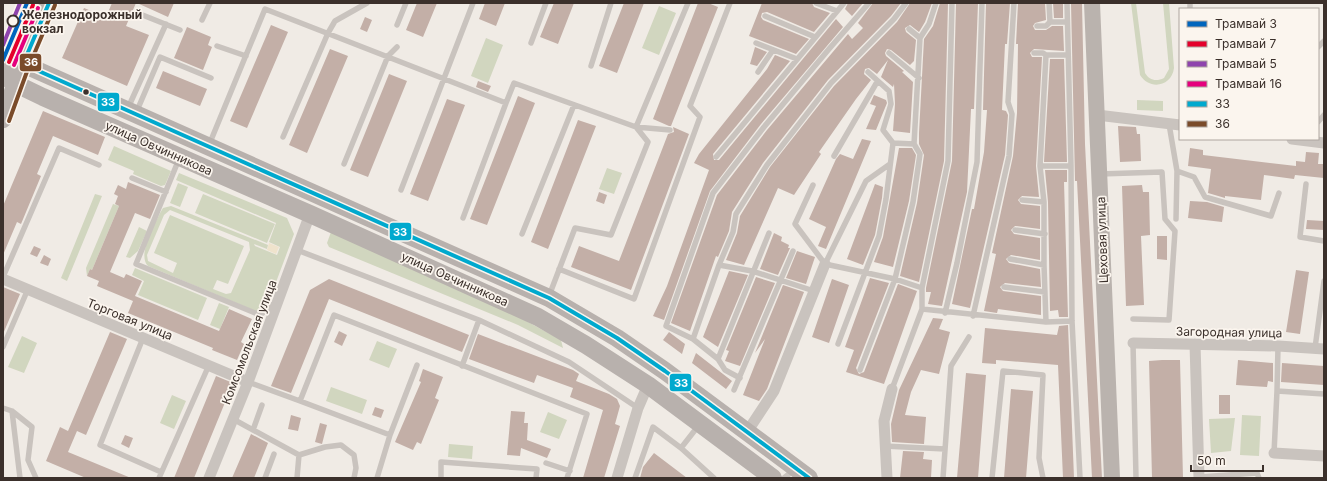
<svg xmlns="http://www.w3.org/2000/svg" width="1327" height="481" font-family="Inter,sans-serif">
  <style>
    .green { fill: #d1d6bf; fill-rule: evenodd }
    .sand { fill: #efe3cc }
    .building { fill: #c3afa7 }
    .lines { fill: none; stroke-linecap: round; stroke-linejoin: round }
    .lane { stroke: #c9c3be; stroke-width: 5.5 }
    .street { stroke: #c9c3be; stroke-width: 11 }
    .secondary { stroke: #bab3ae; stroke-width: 16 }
    .primary { stroke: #b8b1ad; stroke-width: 18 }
    .bus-1-casing { stroke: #fbf5ee; stroke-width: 7 }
    .bus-2-casing { stroke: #fbf5ee; stroke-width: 7 }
    .bus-1 { stroke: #00a9ce; stroke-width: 4 }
    .bus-2 { stroke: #7a4b2a; stroke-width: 4 }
    .tram-1-casing { stroke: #fbf5ee; stroke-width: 7 }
    .tram-2-casing { stroke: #fbf5ee; stroke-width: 7 }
    .tram-3-casing { stroke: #fbf5ee; stroke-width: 7 }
    .tram-4-casing { stroke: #fbf5ee; stroke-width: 7 }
    .tram-1 { stroke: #0065bd; stroke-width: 4 }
    .tram-2 { stroke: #e4002b; stroke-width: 4 }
    .tram-3 { stroke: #8e44ad; stroke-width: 4 }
    .tram-4 { stroke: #e5007d; stroke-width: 4 }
    .stop-dot { fill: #fbf5ee; stroke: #3b302b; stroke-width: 2 }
    .bus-dot { fill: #3b302b; stroke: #fbf5ee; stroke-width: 1.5 }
    .labels { text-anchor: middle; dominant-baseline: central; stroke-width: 3.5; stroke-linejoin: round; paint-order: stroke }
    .stop-label { font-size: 12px; font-weight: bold; fill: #3b302b; stroke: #fbf5ee; text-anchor: start }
    .street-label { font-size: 12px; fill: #3b302b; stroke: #fbf5ee }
    .line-badge { stroke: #fbf5ee; stroke-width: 1.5 }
    .badge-label { font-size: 11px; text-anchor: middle; font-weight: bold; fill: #fff }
  </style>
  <rect width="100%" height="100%" fill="#f0ebe5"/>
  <path class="green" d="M1131 3H1136L1145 73C1149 80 1156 82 1164 78L1169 69 1163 3H1169L1174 68C1172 86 1150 91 1140 75Z
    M659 6 676 13 659 55 642 48Z
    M486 38 503 45 488 83 471 76Z
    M1137 100 1163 101V111L1137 110Z
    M114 146 171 171 165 185 161 186 133 174 134 171 108 160Z
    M607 168 622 173 614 194 599 189Z
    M179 173 287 218 294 234 269 301 262 311 258 312 148 266C137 255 154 226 160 213L163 208 171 206 268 245 267 249 254 244 255 246 277 255 280 247 269 242 276 223 176 180ZM170 210 249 242 250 250 231 293 226 294 213 289 217 280 228 284 244 246 170 215 154 253 177 263 173 273 148 261 147 255 164 215Z
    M178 183 188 187 180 207 170 203Z
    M95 194 102 196 67 281 61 278Z
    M203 194 275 224 267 243 195 213Z
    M113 204 119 206 92 270 90 269 87 276 86 268Z
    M139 227 147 231 138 251 130 258 126 257Z
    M331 232 508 311 561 340 563 348 518 325 329 247 327 243Z
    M135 268 207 298 198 320 138 295 144 281 132 275Z
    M219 303 229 307 220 329 210 325Z
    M22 336 37 343 24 373 8 367Z
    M377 341 397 349 389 368 369 360Z
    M331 387 367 400 362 414 326 401Z
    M172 395 186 401 174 429 160 423Z
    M548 412 567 420 559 439 540 432Z
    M1242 415 1261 416 1259 456 1240 455Z
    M1235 418 1231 451 1211 453 1209 419Z
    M449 444 473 446 472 459 448 457Z"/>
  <path class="sand" d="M269 243 279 247 276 254 267 250Z"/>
  <path class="building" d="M112 3H136L126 26 149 35 127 86 62 58 84 8 106 17Z
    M137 3H174L168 17Z
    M417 3H437L423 37 406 30Z
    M485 3H505L496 26 479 19Z
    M554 3H574L558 44 540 37Z
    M624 3H644L617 73 599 66Z
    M698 3H708L718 7 671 126H669L653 119Z
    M762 3H812L814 7 830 13 814 32 767 12 762 13 761 17 763 20 809 39 796 54 749 36Z
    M848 3H863L852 16 845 9Z
    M873 3H901L891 16 828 80 763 163 732 212 729 231 718 257 716 256 690 331 671 323 717 195 767 130 848 34 852 39 863 28 858 23Z
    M910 3H932L925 22 919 32 910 25 905 28 906 32 916 40 914 61 910 65 891 50 887 49 885 53 886 56 904 71 902 72 913 82 910 133 893 131 895 104 894 84 893 87 881 77 888 60 877 74 869 68 865 69 864 74 871 80 856 99 819 152 821 154 794 195 778 188 744 265 726 260 737 233 740 216 770 167 834 86 897 22Z
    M940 3H948L944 161 919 282 900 276 917 203 924 155 919 144V133L924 39 933 26Z
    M956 3H978L974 109H971L967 192 942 306 928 304 931 292H926V288L952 161Z
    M986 3H1010L1007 44H1005L1002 110 1006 111 1008 115 1005 155 970 308 952 304 972 209H974L984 152 987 110H983Z
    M1018 3H1045L1046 20 1035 23 1033 26 1035 30H1046L1052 26H1063L1064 51 1034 49 1030 53 1032 57H1042L1036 166 1039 197 1022 196 1018 200 1021 204 1040 206V229L1015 226 1011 230 1014 234 1040 238V260L1011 255 1006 259 1009 263 1040 269 1041 287 1005 283 1000 287 1003 291 1041 296V315L998 309 997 313 984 311 996 254 992 253 1013 156 1017 113 1018 44H1016Z
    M1053 3H1063V18H1054Z
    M1071 3H1082L1085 144 1102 478H1092L1077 181H1075Z
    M365 17 372 20 367 32 360 29Z
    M836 19 843 27 761 124 710 191 664 320 653 316 667 286 709 170 694 163 699 154 767 69 775 55 790 61 713 154 714 160H719Z
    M271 25 288 32 247 128 230 121Z
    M187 27 211 37 208 45 212 47 203 70 174 58Z
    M755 47 767 52 757 66 750 64Z
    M330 49 348 56 307 153 289 145Z
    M1050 59H1064L1067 162H1044Z
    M163 71 207 89 200 106 156 88Z
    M389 74 407 81 368 177 350 170Z
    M478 81 491 86 488 92 476 87Z
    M874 95 886 100 887 103 876 130 866 129 876 106 870 104Z
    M518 96 535 103 487 225 470 219Z
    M447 99 465 105 428 201 410 194Z
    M43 111 105 137 98 155 53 136 37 174 41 176 21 224 17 222 3 255V206Z
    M578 120 596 126 548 249 531 242Z
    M1118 126 1136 127 1137 134H1140L1141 161 1120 162Z
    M673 127 689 134 631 290 571 267 579 246 619 261 668 134 674 132Z
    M862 139 871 141 826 249 818 246 826 227 809 219 836 159 840 154 853 159Z
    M899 148H912L916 155 909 201 893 267 874 262 883 237Z
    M1190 148 1203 150V155L1296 166V161L1305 162 1306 152 1319 153 1318 164H1324V178L1295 175 1294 179 1264 175 1261 200 1225 196V198L1208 193 1211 169 1188 166Z
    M1045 170H1067V182H1064L1068 317H1059L1058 310 1050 311 1048 202Z
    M128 182 160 195 150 219 135 213 110 272 124 278 126 274 142 281 135 296 219 331 229 309 252 319 241 342 244 344 237 360 212 350 213 348 128 313 133 301 97 286 99 281 87 276 90 269 92 270 119 206 115 204 118 196 114 194 118 185 126 189Z
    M875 184 883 187 882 198 875 235 863 265 847 259Z
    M1142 185 1143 192H1149L1150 235 1141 236 1144 305 1126 306 1122 186Z
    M599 192 607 195 604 204 596 201Z
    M1190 201 1207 202 1224 207 1222 222 1188 218Z
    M1307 220 1324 221V230L1306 229Z
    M774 233 782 237 781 241 789 245 788 248H790L778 275 760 269Z
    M1157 236H1167V260L1157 259Z
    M34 246 41 249 37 257 30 254Z
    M797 251 815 257 806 284 786 278Z
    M44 255 51 259 48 266 40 263Z
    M1296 270 1309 272 1300 334 1286 332Z
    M729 271 748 275 718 347 703 337Z
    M756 277 775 283 740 366 725 361 729 351 726 350Z
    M870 278 889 283 856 368 859 374 864 372 898 284 917 291 884 384 846 372 854 350 845 347Z
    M329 279 469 335 462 352 329 299 291 393 271 386 310 290Z
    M832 279 849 285 829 343 812 337Z
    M783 285 804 292 767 389 759 401 743 395 765 339 755 353Z
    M3 287 20 294 3 334Z
    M933 318 943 319 939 329 950 332 939 374 921 370 911 392 905 415 926 417 924 444 892 442 891 424 899 390Z
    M1068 325 1074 478H1063L1058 365 996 360V364L982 363 985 328 1057 335 1059 326Z
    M339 331 347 335 342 346 334 342Z
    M110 332 127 339 86 435 77 431 68 452 131 478H86L46 461 60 427 68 431Z
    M669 332 685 344 682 354 663 340Z
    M478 334 573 370 579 374 576 381 609 394 617 399 620 406 615 424 620 426 604 478H583L603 410 570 397 573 388 537 375 534 383 469 359Z
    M696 353 732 381 726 389 692 363Z
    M1162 360H1180L1183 478H1152L1149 361Z
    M1238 360 1273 363V382L1268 381 1267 387 1236 385Z
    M1282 363 1324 366V385L1281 382Z
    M423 369 443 377 435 398 439 400 421 444 417 442 413 450 395 442 421 382 419 381Z
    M966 373 986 375 978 478H957Z
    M216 376 233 383 194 478H174Z
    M1011 389 1033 391 1026 478H1004Z
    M1219 395H1230V414H1219Z
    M375 407 384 410 381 418 372 415Z
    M511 411 525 412 524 423H528L527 440 551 449 547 458 521 448 520 456 507 455Z
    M291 415 301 418 298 431 288 429Z
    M320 423 327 425 322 444 315 442Z
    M251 434 268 443 254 478H232Z
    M125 435 133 438 129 448 121 444Z
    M903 451 924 452 923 459 932 460 931 478H900Z
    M654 453 687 478H640L643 467Z"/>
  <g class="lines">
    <path class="lane" d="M816 3 837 11
      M1049 3 1050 22H1067
      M1067 3 1071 166 1072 321 1080 478
      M1190 9V3
      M140 14 180 30
      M765 16 815 37
      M202 20 210 3
      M397 25 406 3
      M1037 26H1046L1050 22
      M909 29 920 38
      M531 43 546 3
      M756 43 797 59
      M217 46 246 56
      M1318 47 1324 41
      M889 53 919 78
      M1034 53H1043L1046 55
      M591 66 611 3
      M758 72 773 50
      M868 72 889 91 891 104 883 130 893 143 914 144
      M128 108 166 24
      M136 113 160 57 211 78
      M1318 122 1324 115
      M1169 124 1177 171 1194 177 1205 197 1271 216 1279 193
      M283 137 328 33 335 21 367 3
      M209 145 265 9 506 103 514 83 636 127 670 130
      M834 156 877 82
      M716 157 844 3
      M179 159 136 264 260 315 275 303
      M344 164 388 56 397 47
      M1040 166H1071
      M1100 174 1162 172 1165 219 1175 231 1169 320 1133 319
      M132 178 166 192
      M1306 184 1300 237 1324 241
      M813 185 795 224 825 264 895 279 922 288
      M401 190 473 3
      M1022 200 1044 202
      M463 218 506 103
      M1176 219 1177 171
      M1015 230 1045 234
      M522 234 574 105
      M297 250 479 320 569 362 638 408
      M1010 259 1044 265
      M825 264 866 181 890 164
      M719 265 752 271 814 291
      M559 269 634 299 700 117 690 106 730 3
      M3 277 59 148 99 165
      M1004 287 1045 292
      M549 296 575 228 611 235 648 142 636 127 688 3
      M922 309 1046 322 1072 321
      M945 313 957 263 977 162 982 3
      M973 316 1009 156 1012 114 1008 102 1014 3
      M1046 322 1044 265V202L1040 166 1046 55H1067
      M143 338 100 445 161 472
      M693 339 719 265 733 232 736 214 767 165 831 83 894 19 906 3
      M1133 343 1136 478
      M838 344 879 236 886 199 893 143
      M3 347 28 289
      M1315 348 1324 281
      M718 359 769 233
      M462 366 479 320
      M860 370 895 279 913 202 920 154 914 144 920 38 929 24 936 3
      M740 378 725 370 718 359 693 339 666 326 713 193 764 127 829 49 869 3
      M248 382 300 401 334 315 587 414 567 478
      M892 389 922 309V288L948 161 952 3
      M734 390 793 251
      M1277 391 1278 346
      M300 401 390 435
      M3 408 12 411 32 427 28 460 36 478
      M12 411 20 478
      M233 419 299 455 325 447 341 445 354 455 356 468 354 478
      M253 430 262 405
      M884 446 945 449
      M681 448 699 425
      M1274 453 1277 391 1324 394
      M546 463 570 471
      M1199 477 1257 473 1259 478
      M159 478 209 365
      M265 478 274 454
      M297 478 299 455
      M377 478 390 435 417 365
      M441 478V462L537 469 536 478
      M635 478 653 427 681 448 714 478
      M784 478 794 470
      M943 478 951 366 969 337
      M992 478 1003 371 1043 375 1039 458 1043 478"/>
    <path class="street" d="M1097 115 1180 125
      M1292 139 1324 143
      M3 279 248 382
      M1133 343 1278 346 1324 349
      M1195 344 1199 478
      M747 432 774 391 825 264
      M1274 453 1324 456
      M209 478 248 382 310 214
      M617 478 638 408 648 385
      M887 478 884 421 892 389"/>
    <path class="secondary" d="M1092 3 1112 478"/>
    <path class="primary" d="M3 59 23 64 549 298 617 338 665 371 809 478
      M3 75 16 84 43 97 310 214 538 317 586 345 648 385 773 478
      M3 119 23 64 49 3"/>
    <g class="bus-1-casing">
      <path id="bus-1" d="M49 3 23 64 549 298 617 338 665 371 809 478"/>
    </g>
    <g class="bus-2-casing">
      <path id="bus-2" d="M9 121 29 66 55 5"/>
    </g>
    <use href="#bus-1" class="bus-1"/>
    <use href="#bus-2" class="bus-2"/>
    <g class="tram-1-casing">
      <path id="tram-1" d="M3 60 27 3"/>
    </g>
    <g class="tram-2-casing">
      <path id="tram-2" d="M9 62 33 5"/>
    </g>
    <g class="tram-3-casing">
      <path id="tram-3" d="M3 45 20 3"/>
    </g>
    <g class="tram-4-casing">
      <path id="tram-4" d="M14 65 38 8"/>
    </g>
    <use href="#tram-1" class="tram-1"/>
    <use href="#tram-2" class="tram-2"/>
    <use href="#tram-3" class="tram-3"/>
    <use href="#tram-4" class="tram-4"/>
  </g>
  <circle class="stop-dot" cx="13" cy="21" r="5.5"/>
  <circle class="bus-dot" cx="86" cy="92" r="3.5"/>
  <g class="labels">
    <g class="stop-label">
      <text x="22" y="14">Железнодорожный<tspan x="22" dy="14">вокзал</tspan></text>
    </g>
    <g class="street-label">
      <text transform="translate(159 148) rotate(24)">улица Овчинникова</text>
      <text transform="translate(1102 240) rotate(-92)">Цеховая улица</text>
      <text transform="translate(455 279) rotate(24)">улица Овчинникова</text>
      <text transform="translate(130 319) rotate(22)">Торговая улица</text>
      <text transform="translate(1229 332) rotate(1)">Загородная улица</text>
      <text transform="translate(249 342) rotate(-69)">Комсомольская улица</text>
    </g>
  </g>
  <g class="line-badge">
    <rect x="19" y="53" width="23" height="19" rx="4" fill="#7a4b2a"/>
    <rect x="97" y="92" width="23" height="20" rx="4" fill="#00a9ce"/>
    <rect x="389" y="222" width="23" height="19" rx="4" fill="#00a9ce"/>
    <rect x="669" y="373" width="23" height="19" rx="4" fill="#00a9ce"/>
  </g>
  <g class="badge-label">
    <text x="31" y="66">36</text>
    <text x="108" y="106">33</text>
    <text x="400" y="236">33</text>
    <text x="681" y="387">33</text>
  </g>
  <rect width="1327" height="481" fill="none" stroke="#3b302b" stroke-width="8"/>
  <rect x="1179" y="8" width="140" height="132" fill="#fbf5ee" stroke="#aea6a0"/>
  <rect x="1187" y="21" width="20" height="6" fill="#0065bd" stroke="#aea6a0"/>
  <text x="1215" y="28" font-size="12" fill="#3b302b">Трамвай 3</text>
  <rect x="1187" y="41" width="20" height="6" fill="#e4002b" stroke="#aea6a0"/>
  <text x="1215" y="48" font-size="12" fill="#3b302b">Трамвай 7</text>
  <rect x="1187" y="61" width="20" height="6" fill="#8e44ad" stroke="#aea6a0"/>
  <text x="1215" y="68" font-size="12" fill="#3b302b">Трамвай 5</text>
  <rect x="1187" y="81" width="20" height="6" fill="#e5007d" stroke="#aea6a0"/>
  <text x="1215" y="88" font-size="12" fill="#3b302b">Трамвай 16</text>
  <rect x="1187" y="101" width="20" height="6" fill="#00a9ce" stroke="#aea6a0"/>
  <text x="1215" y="108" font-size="12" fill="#3b302b">33</text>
  <rect x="1187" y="121" width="20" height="6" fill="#7a4b2a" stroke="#aea6a0"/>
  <text x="1215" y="128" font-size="12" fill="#3b302b">36</text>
  <path d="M1191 465v6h72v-6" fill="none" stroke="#3b302b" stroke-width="2"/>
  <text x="1197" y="465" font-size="12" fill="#3b302b" stroke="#fbf5ee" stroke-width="3" paint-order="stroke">50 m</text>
</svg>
